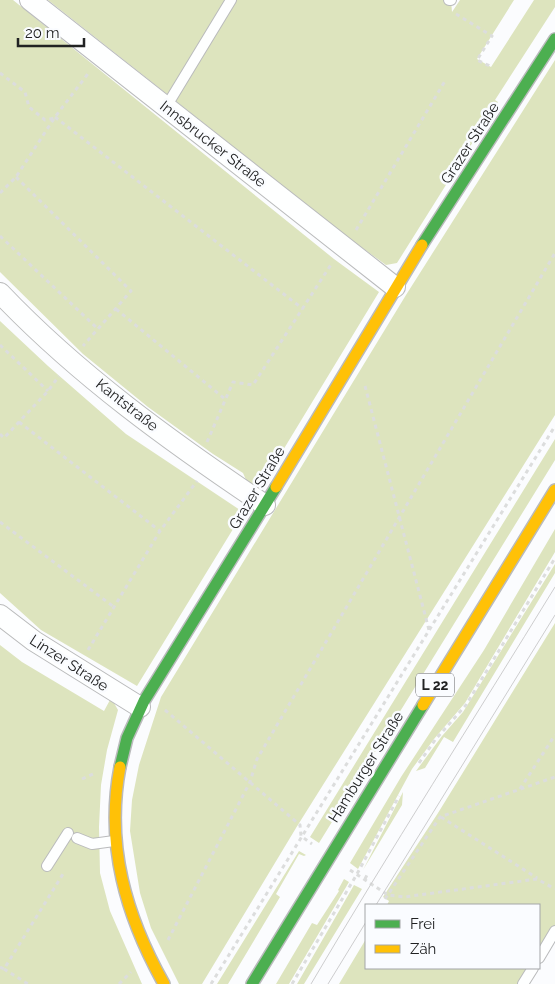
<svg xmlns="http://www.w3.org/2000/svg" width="555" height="984" font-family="Raleway,sans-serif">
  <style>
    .green { fill: #dde4be }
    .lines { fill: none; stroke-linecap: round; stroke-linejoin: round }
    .lane-casing { stroke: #babbbc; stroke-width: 12 }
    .street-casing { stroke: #babbbc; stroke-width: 22 }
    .fast-casing { stroke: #babbbc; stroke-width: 14 }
    .slow-casing { stroke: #babbbc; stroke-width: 14 }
    .path { stroke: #dcdddd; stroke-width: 3; stroke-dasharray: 4 4; stroke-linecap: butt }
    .lane { stroke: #feffff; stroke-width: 10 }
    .street { stroke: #feffff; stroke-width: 20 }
    .fast { stroke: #4caf50; stroke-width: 11 }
    .slow { stroke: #ffc107; stroke-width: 11 }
    .tram { stroke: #cdcdce; stroke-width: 1 }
    .labels { text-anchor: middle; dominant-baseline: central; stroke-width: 5; stroke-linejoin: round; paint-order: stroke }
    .shield { fill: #fafcff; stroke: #626365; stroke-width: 1 }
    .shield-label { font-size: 14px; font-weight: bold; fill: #212223 }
    .street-label { font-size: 15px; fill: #212223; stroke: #fafcff }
  </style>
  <rect width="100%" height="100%" fill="#fbfcfe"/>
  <path class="green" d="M0 0H13L334 259 379 292 254 498 243 473 213 454 148 407 83 354 0 272Z
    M48 0H451L452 12 460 0H514L477 59 491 67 534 0H555V7L495 100 498 102 397 263 386 265 350 239Z
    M555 60V415L296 828 202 984H179L151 928 140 893 130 831 132 800 139 765 161 697 406 295Z
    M0 321 48 366 126 434 240 510 241 516 137 686 41 630 0 593Z
    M555 439V460L319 843 310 837Z
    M555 529V552L465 703 434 739 412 769 358 869 350 863 401 777 484 650Z
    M555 564V573L453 742 444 737 425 768 416 771 442 736 463 712Z
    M555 623V931L539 958V905H387L389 901 383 897 438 813Z
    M0 645 22 662 104 711 110 700 114 703 118 710 107 750 101 785 99 827 100 873 110 911 142 984H0Z
    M403 792 402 805 363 870Z
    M299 851 306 855 304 856 299 854 276 894 280 897 228 984H217Z
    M344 879 349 882 289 984H276L312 923 317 925 339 891 338 890Z
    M354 885 362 889 304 984H297Z
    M366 939V968H533L523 984H339Z"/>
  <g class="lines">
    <g class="lane-casing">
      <path id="lane" d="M449 0H451
        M166 107 231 0
        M77 838 92 844 114 841
        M47 866 68 833
        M539 958 555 931
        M523 984 533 968"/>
    </g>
    <g class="street-casing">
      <path id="street" d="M30 0 395 287
        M0 293C78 375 171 442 265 505
        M0 615 34 641 140 707"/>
    </g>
    <g class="fast-casing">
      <path id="fast" d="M422 245 555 39
        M120 767 127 738 144 701 276 487
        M252 984 423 705"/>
    </g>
    <g class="slow-casing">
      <path id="slow" d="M276 487 422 245
        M423 705 555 490
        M120 767C105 845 126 916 164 984"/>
    </g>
    <path class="path" d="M456 14 492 36 477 60 492 67
      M0 73 25 92 29 107 45 120 55 118
      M55 117 303 309
      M16 177 131 291 83 346
      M0 193 16 177 55 117 90 71
      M356 230 445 81
      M0 236 98 329
      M116 309 225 399
      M0 345 48 391
      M365 386 429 630
      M19 422 160 531
      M0 434 4 438 48 391 59 376
      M207 442 233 382 253 385 332 263
      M0 522 114 607
      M88 650 160 531 197 481
      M165 710 300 825 301 836 312 844
      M419 763 435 740 466 705 555 558
      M82 779 93 774
      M520 789 555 735
      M441 817 537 878
      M350 870 388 895 404 897 537 879 555 889
      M365 879 368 873
      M385 899 440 817 555 777
      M168 940 250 782 257 759 555 253
      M0 967 4 969 63 874
      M4 969 28 984
      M119 984 131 972
      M211 984 555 426
      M292 984 357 874 399 796"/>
    <use href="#lane" class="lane"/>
    <use href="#street" class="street"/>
    <use href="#fast" class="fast"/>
    <use href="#slow" class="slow"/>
    <path class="tram" d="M376 905 555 615
      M311 984C390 850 474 719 555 587
      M328 984 366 922"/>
  </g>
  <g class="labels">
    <rect class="shield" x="416" y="673.5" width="38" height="23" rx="4"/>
    <g class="shield-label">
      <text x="435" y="685">L 22</text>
    </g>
    <g class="street-label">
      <text transform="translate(470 143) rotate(-57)">Grazer Straße</text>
      <text transform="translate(213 144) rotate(38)">Innsbrucker Straße</text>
      <text transform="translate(127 405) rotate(38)">Kantstraße</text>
      <text transform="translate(257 488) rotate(-59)">Grazer Straße</text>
      <text transform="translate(69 663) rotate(33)">Linzer Straße</text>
      <text transform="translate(366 767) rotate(-58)">Hamburger Straße</text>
    </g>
  </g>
  <rect x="365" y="904" width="175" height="65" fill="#fafcff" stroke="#a3a5a7"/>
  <rect x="375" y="920" width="25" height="8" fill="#4caf50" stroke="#a3a5a7"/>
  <text x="410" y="929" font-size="15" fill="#212223">Frei</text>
  <rect x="375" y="945" width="25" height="8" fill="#ffc107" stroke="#a3a5a7"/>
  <text x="410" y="954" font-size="15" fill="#212223">Zäh</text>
  <path d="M18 38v8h66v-8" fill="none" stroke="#212223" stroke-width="2.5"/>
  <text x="25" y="38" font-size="15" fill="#212223" stroke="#fafcff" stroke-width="4" paint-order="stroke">20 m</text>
</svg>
